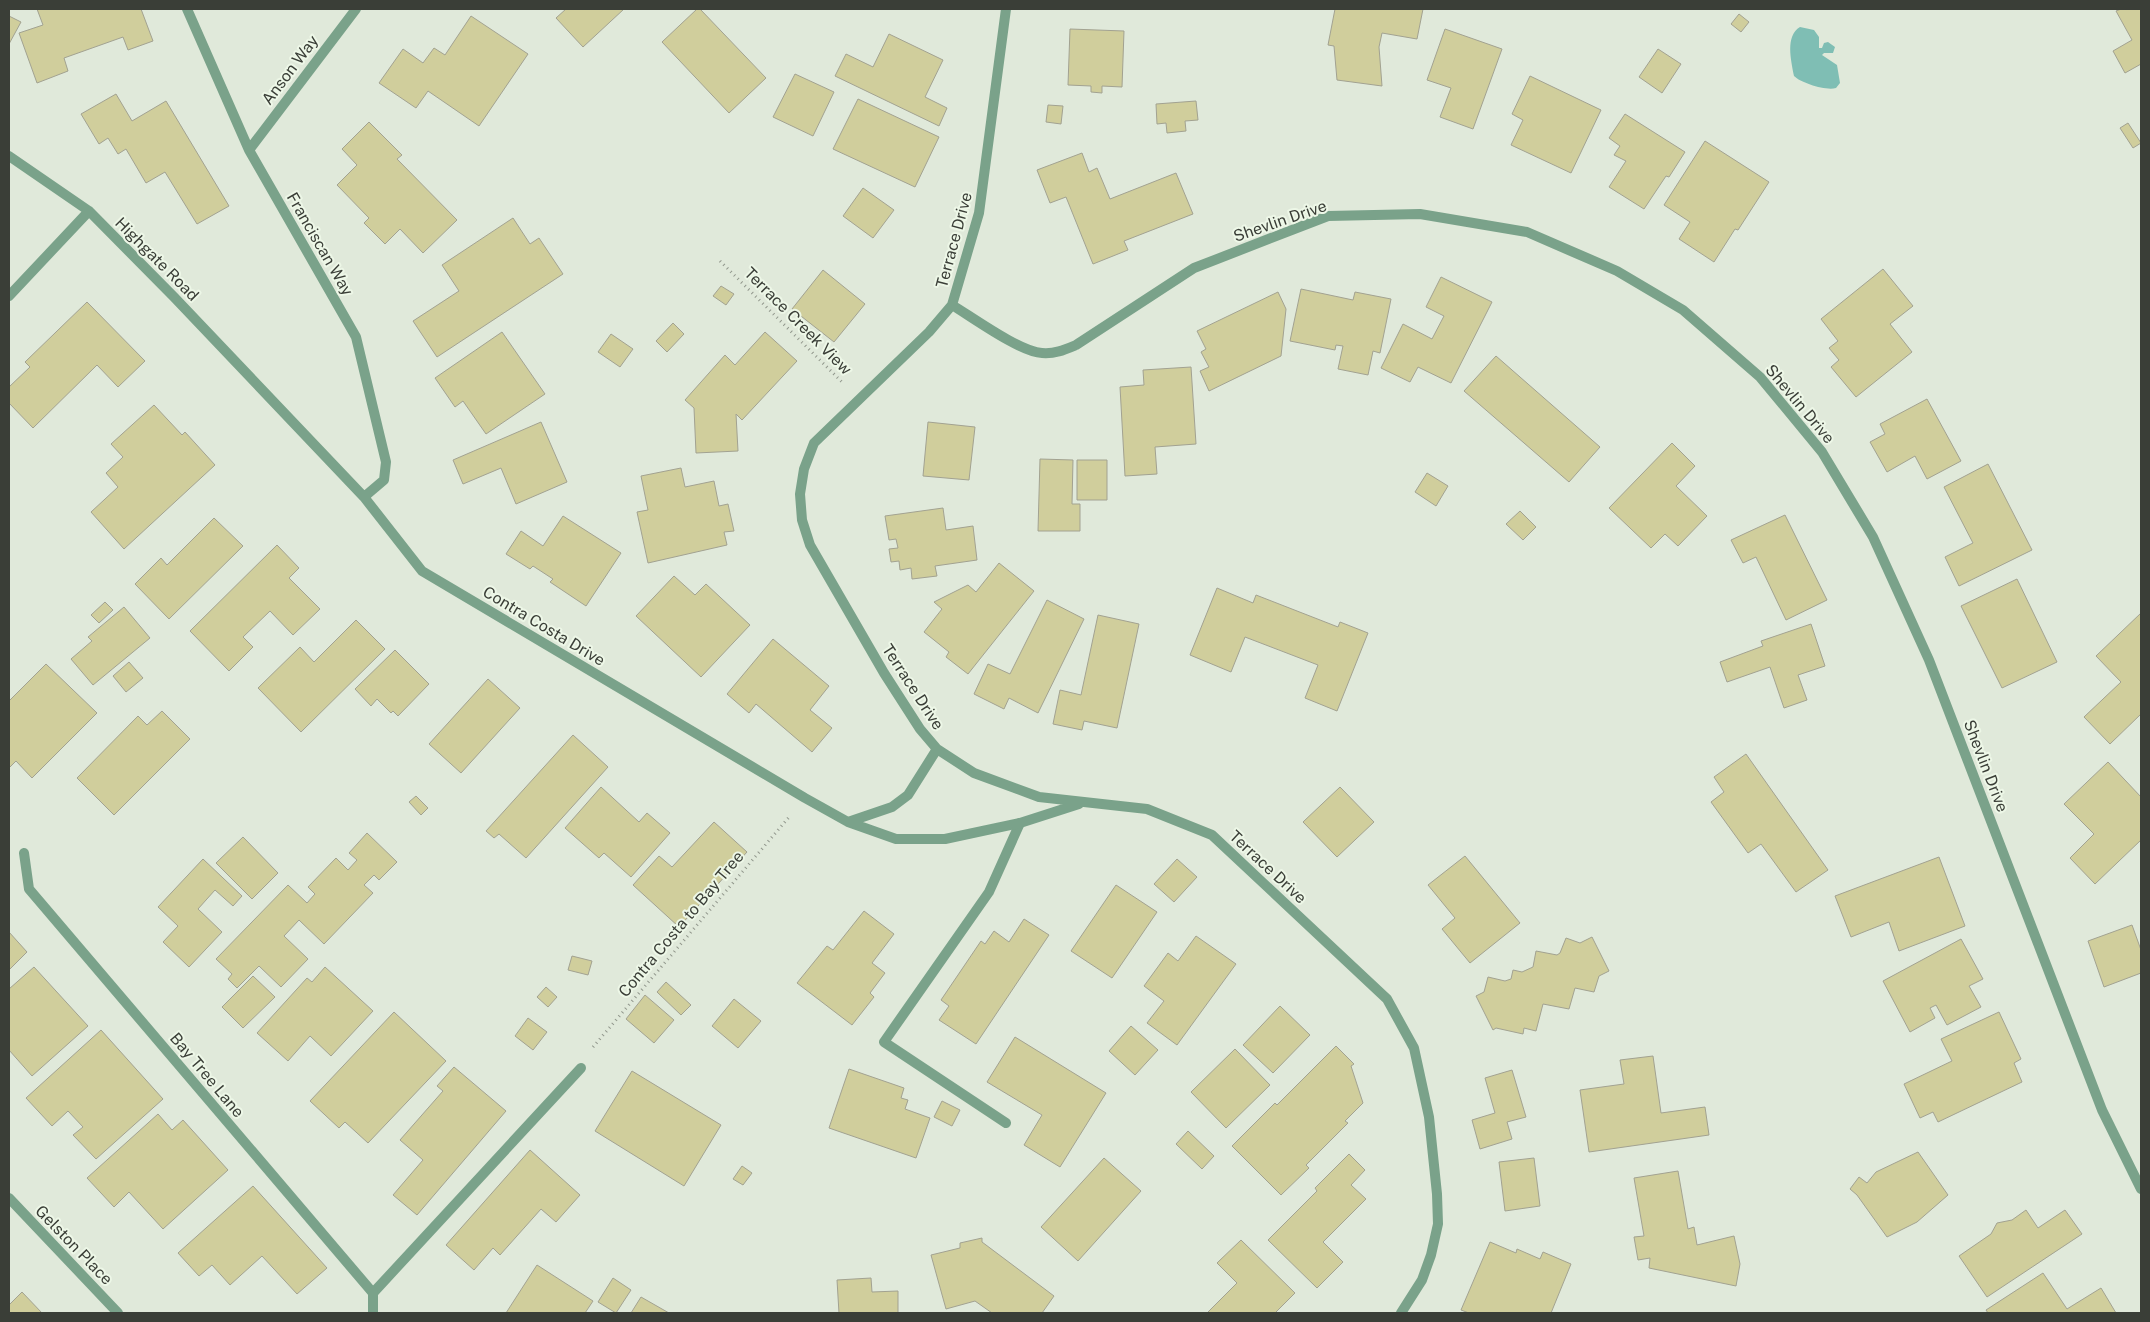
<svg xmlns="http://www.w3.org/2000/svg" width="2150" height="1322" font-family="'Public Sans',sans-serif">
  <style>
    .water { fill: #7fbeb4 }
    .building { fill: #d0ce9c; stroke: #a2a291 }
    .lines { fill: none; stroke-linecap: round; stroke-linejoin: round }
    .path { stroke: #91978c; stroke-width: 3; stroke-dasharray: 1 4; stroke-linecap: butt }
    .service { stroke: #7aa28a; stroke-width: 10 }
    .minor { stroke: #7aa28a; stroke-width: 10 }
    .labels { text-anchor: middle; dominant-baseline: central; stroke-width: 4; stroke-linejoin: round; paint-order: stroke }
    .street-label { font-size: 16px; fill: #3a3e37; stroke: #edf7e7 }
  </style>
  <rect width="100%" height="100%" fill="#e0e9da"/>
  <path class="water" d="M1800 27 1814 30 1819 37V48H1822L1824 43 1828 42 1835 47 1833 53H1824L1822 55 1837 65 1840 83 1836 88C1826 91 1801 83 1794 76 1791 60 1785 36 1800 27Z"/>
  <path class="building" d="M37 9H141L153 41 128 50 123 37 64 58 68 71 37 83 19 33 43 25Z
    M566 9H624L583 47 556 18Z
    M697 9H700L766 78 729 113 662 42Z
    M1335 9H1423L1417 39 1382 33 1379 47 1382 86 1337 80 1334 46 1328 45Z
    M2121 9H2141V64L2125 73 2113 51 2132 40 2116 11Z
    M1739 14 1749 22 1741 32 1731 24Z
    M9 16 21 22 9 44Z
    M471 16 528 54 479 126 428 91 416 108 379 83 403 49 423 63 434 48 445 55Z
    M1070 29 1124 31 1122 87 1102 86V93L1091 92V86L1068 85Z
    M1445 29 1502 49 1473 129 1440 117 1451 88 1427 80Z
    M889 34 943 60 925 97 947 108 939 126 835 76 846 54 873 67Z
    M1658 49 1681 64 1662 93 1639 77Z
    M795 74 834 92 813 136 773 117Z
    M1530 76 1601 110 1571 173 1511 145 1523 120 1512 114Z
    M116 94 132 121 166 101 229 206 197 224 165 172 146 183 126 149 118 154 108 138 99 144 81 114Z
    M858 99 939 137 915 187 833 149Z
    M1196 101 1198 120 1185 121 1186 131 1167 133 1166 123 1157 124 1156 104Z
    M1048 105 1063 106 1061 124 1046 122Z
    M1625 114 1685 152 1669 177 1666 176 1644 209 1609 187 1626 161 1614 155 1620 146 1609 138Z
    M369 122 402 155 397 159 457 220 423 253 400 229 385 244 364 223 369 218 337 185 357 165 342 149Z
    M2128 123 2141 143 2133 148 2120 128Z
    M1705 141 1769 182 1738 230 1735 229 1714 262 1679 239 1690 222 1664 205Z
    M1082 153 1089 172 1097 168 1110 199 1176 173 1193 214 1124 241 1128 250 1093 264 1066 197 1050 203 1037 170Z
    M863 188 894 210 873 238 843 216Z
    M513 218 530 244 539 238 563 274 437 357 413 321 459 291 442 265Z
    M1883 269 1913 306 1890 324 1912 352 1856 397 1831 367 1839 360 1829 348 1838 341 1821 319Z
    M823 270 865 304 834 342 792 309Z
    M1441 277 1492 302 1451 383 1418 367 1410 382 1381 368 1403 324 1432 339 1444 316 1426 307Z
    M721 286 734 294 726 305 713 296Z
    M1301 289 1353 300 1355 292 1391 299 1380 353 1373 351 1368 375 1338 369 1343 346 1336 345 1335 350 1290 341Z
    M1278 292 1286 309 1281 356 1209 391 1200 371 1209 367 1201 352 1206 349 1197 331Z
    M87 302 145 361 118 387 97 365 33 428 9 403V387L30 367 25 362Z
    M673 323 684 334 667 352 656 341Z
    M502 332 545 394 486 434 463 401 455 407 435 378Z
    M765 332 797 361 742 420 736 414 738 451 696 453 694 408 685 400 725 355 735 365Z
    M611 334 633 349 620 367 598 352Z
    M1496 356 1600 447 1569 482 1464 391Z
    M1191 367 1196 444 1155 447 1157 474 1125 476 1120 387 1144 385 1143 370Z
    M1927 399 1961 461 1927 479 1915 456 1887 472 1870 442 1885 434 1880 424Z
    M154 405 182 435 185 432 215 465 124 549 91 512 118 487 106 473 123 457 111 444Z
    M541 422 567 482 516 504 501 468 463 484 453 460Z
    M928 422 975 427 969 480 923 476Z
    M1672 443 1695 466 1676 486 1707 516 1678 546 1665 534 1651 548 1609 508Z
    M1040 459 1073 460 1072 504H1080V531H1038Z
    M1077 460H1107V500H1077Z
    M1988 464 2032 550 1959 586 1945 557 1973 543 1944 487Z
    M681 468 685 487 714 481 719 506 728 504 734 531 724 532 727 545 648 563 637 512 648 510 641 476Z
    M1427 473 1448 486 1436 506 1415 492Z
    M943 508 946 530 973 526 977 560 935 566 937 576 912 579 911 568 900 570 899 561 891 562 889 549 898 548 896 539 889 540 885 516Z
    M1520 511 1536 527 1523 540 1506 524Z
    M1785 515 1827 600 1786 620 1756 557 1743 563 1731 540Z
    M563 516 621 553 586 606 550 582 553 579 533 566 530 569 506 554 521 531 543 546Z
    M214 518 243 546 169 619 135 584 161 558 167 565Z
    M277 545 299 568 289 578 320 609 293 635 270 611 243 637 253 647 229 671 190 631Z
    M999 563 1034 591 968 674 946 657 949 652 924 632 942 609 934 602 968 585 976 592Z
    M674 576 695 595 706 584 750 625 701 677 636 616Z
    M2017 579 2057 662 2002 688 1961 606Z
    M1217 588 1253 603 1256 595 1338 627 1340 622 1368 633 1337 711 1305 698 1318 665 1245 637 1231 672 1190 655Z
    M1047 600 1084 619 1038 713 1009 698 1004 709 974 694 988 664 1010 674Z
    M105 602 113 610 99 623 91 615Z
    M124 607 150 638 93 685 71 659 92 641 88 637Z
    M2141 613V714L2110 744 2084 717 2121 682 2096 656Z
    M1098 615 1139 624 1117 728 1084 721 1082 730 1053 724 1060 690 1081 695Z
    M356 620 385 649 301 732 258 688 300 647 314 662Z
    M1811 624 1825 666 1798 675 1807 700 1784 708 1770 667 1727 682 1720 662 1763 646 1761 641Z
    M773 639 829 686 810 710 832 728 812 752 756 704 749 713 727 694Z
    M395 650 429 684 398 716 393 711 391 713 377 699 371 706 355 689Z
    M129 662 143 678 126 692 113 676Z
    M46 664 97 713 32 778 16 761 9 768V701Z
    M488 679 520 708 461 773 429 744Z
    M162 711 190 739 114 815 77 778 138 716 147 725Z
    M573 735 608 767 526 858 499 834 494 838 486 831Z
    M1746 754 1828 870 1796 892 1761 844 1748 853 1711 802 1724 792 1714 777Z
    M2108 762 2141 797V840L2095 884 2070 858 2094 834 2064 804Z
    M601 787 639 822 647 813 670 833 631 877 604 853 599 858 565 828Z
    M1340 787 1374 822 1337 857 1303 822Z
    M416 796 428 808 421 815 409 802Z
    M714 822 747 852 679 927 633 885 659 856 672 867Z
    M367 833 397 862 379 880 374 875 364 885 373 893 324 944 299 920 284 936 308 959 281 987 259 966 237 988 228 979 232 974 216 959 288 885 307 903 315 894 308 887 336 858 348 870 357 860 349 853Z
    M243 837 278 873 252 899 216 863Z
    M1465 856 1520 923 1470 963 1442 929 1455 918 1428 885Z
    M1939 857 1965 926 1899 951 1889 922 1851 937 1835 896Z
    M203 859 242 896 233 906 215 890 198 909 222 932 189 967 163 942 178 926 158 907Z
    M1177 859 1197 877 1174 902 1154 884Z
    M1116 885 1157 912 1112 978 1071 951Z
    M864 911 894 934 872 963 885 973 870 993 874 997 852 1025 797 983 827 946 833 950Z
    M1024 919 1049 935 976 1044 939 1020 949 1006 941 1000 981 941 985 944 994 931 1009 942Z
    M2132 925 2141 950V973L2104 987 2088 941Z
    M9 932 27 952 9 970Z
    M1196 936 1236 964 1177 1045 1147 1023 1164 1001 1144 986 1168 953 1178 961Z
    M1592 937 1609 971 1599 976 1594 992 1575 988 1569 1009 1543 1004 1536 1031 1524 1028 1523 1034 1496 1028 1493 1030 1476 996 1484 992 1488 977 1505 981 1511 979 1513 970 1522 972 1533 967 1536 951 1557 955 1560 953 1566 938 1580 943Z
    M1961 939 1983 979 1969 986 1981 1007 1947 1025 1936 1005 1930 1008 1935 1018 1910 1032 1883 981Z
    M572 956 592 961 588 975 568 970Z
    M34 967 88 1026 32 1076 9 1050V989Z
    M325 967 373 1011 331 1056 310 1036 288 1061 257 1033 307 978 312 982Z
    M253 976 275 997 243 1028 222 1007Z
    M666 982 691 1005 681 1015 657 992Z
    M546 987 557 997 548 1007 537 997Z
    M645 995 674 1020 654 1043 626 1019Z
    M734 999 761 1021 738 1048 712 1026Z
    M1280 1006 1310 1035 1273 1073 1243 1045Z
    M394 1012 446 1061 368 1143 345 1122 339 1128 310 1101Z
    M1999 1012 2021 1059 2014 1063 2022 1082 1938 1122 1933 1112 1920 1118 1904 1084 1952 1061 1941 1039Z
    M528 1018 547 1032 533 1050 515 1036Z
    M1131 1026 1158 1050 1135 1075 1109 1051Z
    M101 1030 163 1099 96 1159 73 1135 83 1127 68 1111 52 1126 26 1098Z
    M1015 1037 1106 1093 1060 1167 1024 1145 1042 1115 987 1082Z
    M1336 1046 1354 1064 1351 1066 1363 1103 1345 1121 1348 1123 1306 1165 1309 1168 1281 1195 1232 1146 1275 1103 1277 1105Z
    M1235 1049 1270 1085 1226 1128 1191 1092Z
    M1653 1056 1661 1113 1705 1107 1709 1135 1589 1152 1580 1090 1624 1084 1620 1060Z
    M454 1067 506 1111 417 1215 393 1195 423 1160 400 1140 443 1091 437 1086Z
    M849 1069 904 1088 901 1098 908 1100 905 1109 930 1118 916 1158 829 1128Z
    M1512 1070 1526 1117 1507 1122 1512 1139 1480 1149 1472 1120 1495 1113 1485 1078Z
    M632 1071 721 1125 684 1186 595 1131Z
    M942 1101 960 1110 952 1126 934 1117Z
    M158 1114 172 1130 183 1120 228 1170 163 1229 129 1192 114 1207 87 1178Z
    M1188 1131 1214 1156 1202 1169 1176 1144Z
    M530 1150 580 1195 556 1222 541 1209 500 1255 493 1248 474 1270 446 1245Z
    M1918 1152 1948 1195 1917 1222 1887 1237 1857 1195 1850 1189 1859 1177 1867 1183 1876 1172Z
    M1349 1154 1365 1170 1351 1185 1366 1199 1323 1242 1343 1262 1317 1288 1268 1240 1317 1191 1315 1188Z
    M1104 1158 1141 1191 1078 1261 1041 1227Z
    M1534 1158 1540 1206 1505 1211 1499 1162Z
    M742 1166 752 1173 743 1185 733 1179Z
    M1678 1171 1688 1229 1694 1227 1697 1245 1734 1236 1740 1264 1736 1286 1649 1268 1650 1258 1638 1260 1634 1237 1644 1236 1634 1178Z
    M253 1186 327 1268 297 1294 262 1256 230 1285 212 1265 199 1276 178 1253Z
    M2026 1210 2038 1228 2065 1210 2082 1234 1987 1297 1959 1256 1991 1234 1997 1223 2012 1220Z
    M982 1238V1242L1054 1296 1042 1313H992L975 1301 946 1309 931 1255 960 1248V1243Z
    M1241 1240 1295 1293 1275 1313H1207L1237 1283 1217 1263Z
    M1490 1242 1516 1253 1517 1249 1540 1259 1543 1252 1571 1264 1551 1313H1469L1461 1310Z
    M537 1265 593 1301 585 1313H506Z
    M2043 1273 2067 1309 2101 1288 2116 1313H1988L1986 1310Z
    M613 1278 631 1290 616 1313 598 1302Z
    M871 1278 872 1292 898 1291V1313H839L837 1280Z
    M22 1292 42 1313H9V1305Z
    M641 1297 669 1313H631Z"/>
  <g class="lines">
    <path class="path" d="M720 261 843 383
      M593 1047 790 816"/>
    <path class="service" d="M1006 1123 884 1042 989 892 1020 823
      M373 1293 581 1068"/>
    <path class="minor" d="M187 9 249 150 356 337 386 462 384 480 364 497
      M1006 9 979 213 952 305 929 332 814 443 804 469 800 494 802 520 810 545 884 673 920 729 937 749 974 773 1039 797 1147 809 1212 835 1387 999 1414 1048 1429 1117 1437 1194 1438 1224 1431 1255 1422 1280 1401 1313
      M249 150 356 9
      M9 156 89 211 174 297 364 497 422 571 805 798 848 822 896 839H945L1020 823 1079 804
      M9 296 89 211
      M952 305C972 317 1020 352 1042 353 1055 354 1064 350 1076 345L1194 268 1328 216 1420 214 1527 232 1617 271 1683 310 1760 377 1822 452 1873 537 1929 660 2102 1110 2141 1189
      M848 822 892 807 908 795 937 749
      M24 853 29 889 373 1293V1313
      M9 1198 118 1313"/>
  </g>
  <g class="labels">
    <g class="street-label">
      <text transform="translate(290 70) rotate(-53)">Anson Way</text>
      <text transform="translate(1280 221) rotate(-19)">Shevlin Drive</text>
      <text transform="translate(954 240) rotate(-75)">Terrace Drive</text>
      <text transform="translate(320 244) rotate(60)">Franciscan Way</text>
      <text transform="translate(157 259) rotate(45)">Highgate Road</text>
      <text transform="translate(798 321) rotate(45)">Terrace Creek View</text>
      <text transform="translate(1800 404) rotate(50)">Shevlin Drive</text>
      <text transform="translate(544 626) rotate(31)">Contra Costa Drive</text>
      <text transform="translate(913 687) rotate(57)">Terrace Drive</text>
      <text transform="translate(1986 766) rotate(69)">Shevlin Drive</text>
      <text transform="translate(1268 867) rotate(43)">Terrace Drive</text>
      <text transform="translate(681 924) rotate(-50)">Contra Costa to Bay Tree</text>
      <text transform="translate(207 1075) rotate(50)">Bay Tree Lane</text>
      <text transform="translate(74 1245) rotate(46)">Gelston Place</text>
    </g>
  </g>
  <rect width="2150" height="1322" fill="none" stroke="#3a3e37" stroke-width="20"/>
</svg>
